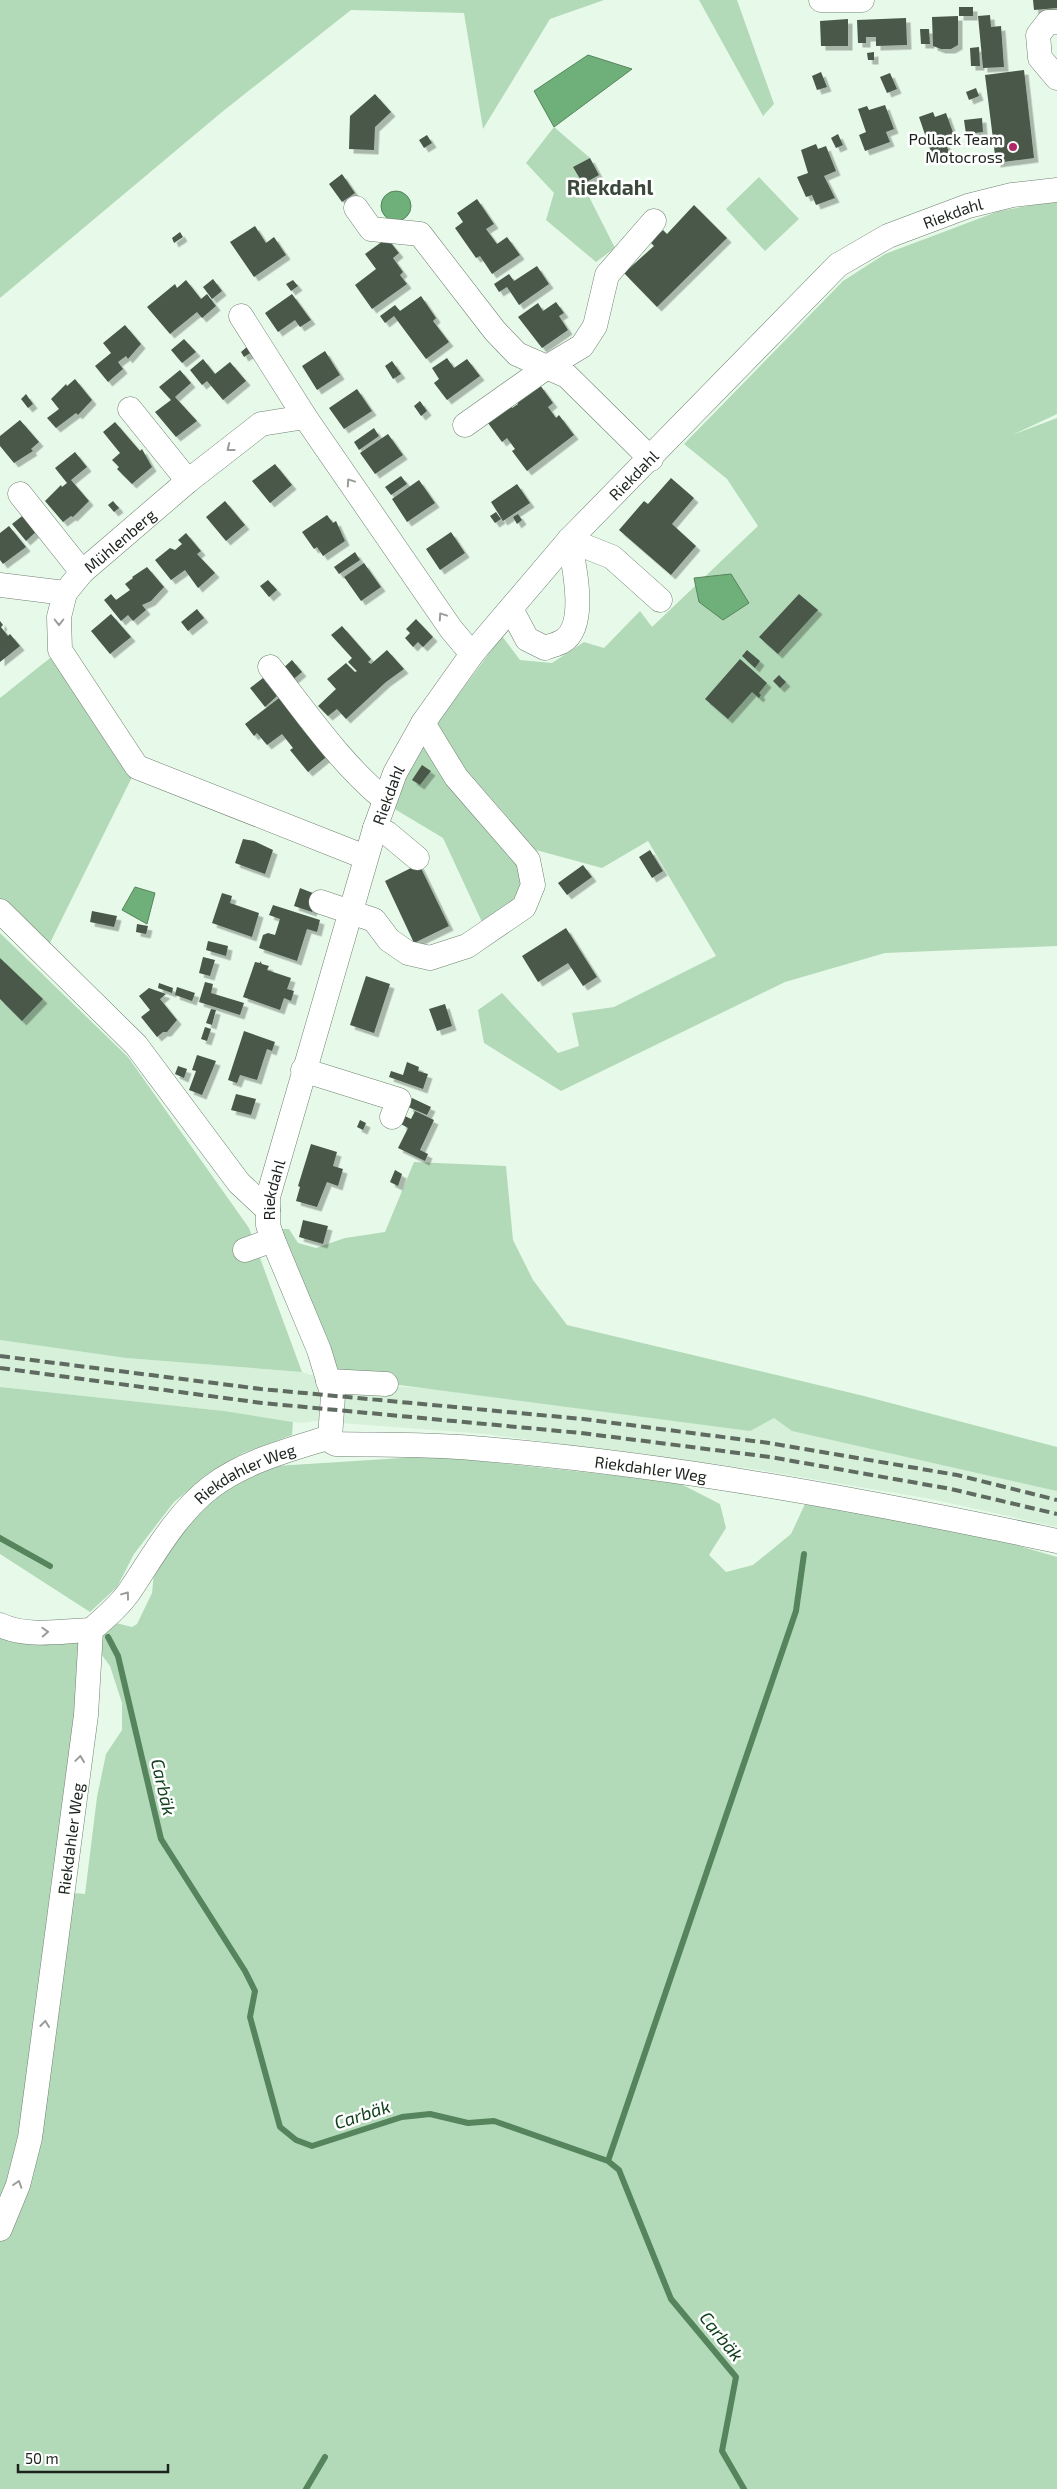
<svg xmlns="http://www.w3.org/2000/svg" width="1057" height="2489" font-family="'Exo 2',sans-serif">
  <style>
    .built { fill: #d6f0d9 }
    .green { fill: #b3dab8 }
    .water { fill: #6faf79; stroke: #56855d }
    .lines { fill: none; stroke-linecap: round; stroke-linejoin: round }
    .stream { stroke: #56855d; stroke-width: 6 }
    .building { fill: #48584a; filter: url(#shadow) }
    .minor-casing { stroke: #708172; stroke-width: 25 }
    .minor { stroke: #fff; stroke-width: 24 }
    .rail { stroke: #5f6a61; stroke-width: 4; stroke-dasharray: 10 5; stroke-linecap: butt }
    .oneway { stroke: #999c99 }
    .poi-dot { fill: #b12766; stroke: #fff; stroke-width: 2 }
    .labels { text-anchor: middle; dominant-baseline: central; stroke-width: 5; stroke-linejoin: round; paint-order: stroke }
    .poi-label { font-size: 16px; fill: #1c231d; stroke: #fff; text-anchor: end }
    .street-label { font-size: 16px; fill: #1c231d; stroke: #fff }
    .water-label { font-size: 18px; font-style: italic; fill: #11401c; stroke: #fff }
    .district-label { font-size: 21px; font-weight: bold; fill: #3a493c; stroke: #fff }
  </style>
  <defs>
    <filter id="shadow"><feDropShadow dx="4.5" dy="4.5" stdDeviation="0" flood-color="#0004"/></filter>
  </defs>
  <rect width="100%" height="100%" fill="#e7fae9"/>
  <path class="built" d="M0 1340 126 1358 302 1372 320 1378 393 1386 589 1401 782 1411 1057 1472V1527L931 1499 753 1469 486 1434 315 1421 301 1423 224 1411 0 1387Z"/>
  <path class="green" d="M0 0H604L550 19 483 129 464 13 351 10 222 112 0 298Z
    M699 0H737L774 104 763 116Z
    M554 127 590 158 574 167 615 248 596 262 546 220 554 193 526 163Z
    M759 177 799 219 765 251 726 209Z
    M1057 201V414L1012 435 1057 418V946L885 953 785 982 561 1091 484 1043 478 1010 502 993 558 1053 579 1046 572 1013 614 1007 716 956 648 841 602 868 536 850 432 730 502 636 520 660 552 663 584 642 604 648 640 611 652 627 758 526 727 479 684 444 843 281 885 254 999 211Z
    M60 650 137 767 44 955 0 911V698Z
    M423 723 533 885 487 933 443 838 383 802Z
    M0 933 128 1057 249 1228 302 1372 126 1358 0 1340Z
    M414 1162 506 1166 513 1240 533 1280 567 1325 864 1396 1057 1447V1491L792 1431 774 1418 750 1431 338 1377 280 1229H289L298 1243 316 1248 345 1238 385 1232Z
    M0 1387 224 1411 293 1422 292 1435 243 1453 210 1473 174 1502 134 1554 117 1587 90 1612 0 1554Z
    M433 1456 677 1482 720 1504 726 1528 709 1555 726 1572 753 1565 791 1534 805 1504 892 1515 982 1535 1057 1557V2489H0V1630H91L63 1892 85 1894 97 1797 106 1754 122 1730V1703L110 1666 101 1654V1636L116 1623 132 1627 137 1624 152 1593 154 1573 183 1526 232 1483 276 1466Z"/>
  <path class="water" d="M588 55 632 69 554 127 534 91Z
    M381 206a15 15 0 1 1 30 0a15 15 0 1 1-30 0Z
    M731 574 749 603 723 620 699 602 694 578Z
    M135 887 155 893 147 924 122 910Z"/>
  <g class="lines">
    <path class="stream" d="M0 1538 50 1566
      M108 1637 118 1656 161 1839 245 1971 255 1991 250 2017 280 2127 296 2140 312 2146 402 2117 430 2114 468 2123 494 2121 608 2161 619 2170 671 2299 736 2377 722 2451 744 2489
      M608 2161 796 1611 804 1554
      M306 2489 325 2457"/>
  </g>
  <path class="building" d="M1033 0H1057V8L1034 10Z
    M959 7H973V16H959Z
    M990 15 991 27 1001 26 1004 67 983 68 978 16Z
    M958 16V45L951 49H941L933 46 932 17Z
    M906 18 907 45 876 46V37H866V43H858L857 20Z
    M848 19V46H821L820 21Z
    M920 29H929L930 44H921Z
    M979 47 980 66H971L970 48Z
    M874 52V60H868L867 53Z
    M1024 70 1034 158 996 163 985 75Z
    M821 72 827 87 817 90 812 76Z
    M890 73 897 89 887 93 880 77Z
    M976 88 979 96 969 100 966 92Z
    M375 94 391 112 375 127 374 150 349 149 350 116Z
    M885 105 894 129 886 132 890 142 865 151 859 135 866 132 858 109 867 106 869 110Z
    M933 112 935 117 946 113 955 138 945 142 950 154 934 161 919 117Z
    M982 118 983 132 966 134 964 120Z
    M838 134 843 145 836 148 831 138Z
    M427 135 432 143 424 148 419 140Z
    M816 144 818 149 826 146 836 171 824 176 835 198 816 205 812 195 806 197 797 177 808 173 801 150Z
    M590 158 599 175 583 184 573 167Z
    M342 174 355 193 342 202 329 184Z
    M477 199 494 224 486 229 497 244 507 237 520 255 492 274 480 256 476 258 455 228 463 222 457 213Z
    M694 205 727 238 657 307 624 273 654 246 650 242 663 230 667 234Z
    M255 226 266 243 274 237 286 255 254 277 230 242Z
    M180 232 183 237 174 243 172 238Z
    M387 238 399 253 393 258 403 272 400 275 407 284 372 309 355 285 376 269 365 254Z
    M537 266 549 284 519 305 507 287 499 292 494 284 509 274 514 281Z
    M213 279 222 291 212 299 203 287Z
    M186 280 201 299 207 294 216 306 202 318 197 312 170 334 147 307 175 284 177 288Z
    M293 280 298 286 291 291 286 284Z
    M292 294 311 320 300 327 295 320 278 332 265 313Z
    M421 296 436 318 433 321 449 342 426 359 394 316 385 323 380 316 395 305 400 311Z
    M556 302 564 313 559 316 568 330 542 348 518 317 538 303 543 311Z
    M125 325 141 344 128 359 126 356 118 362 123 369 108 382 95 366 111 353 103 343Z
    M184 339 196 352 182 363 171 350Z
    M248 346 252 352 244 357 241 352Z
    M325 351 340 375 317 390 302 366Z
    M447 358 454 368 467 359 480 376 447 400 434 383 439 379 432 368Z
    M203 359 215 374 230 362 246 381 223 400 207 381 202 385 190 370Z
    M392 361 401 374 393 379 385 366Z
    M180 370 191 383 175 397 197 421 176 437 155 412 171 400 159 387Z
    M75 379 92 400 78 415 76 413 56 428 47 418 59 409 51 399 66 384 67 386Z
    M540 385 553 403 548 407 556 418 559 415 574 435 527 471 512 451 515 449 507 438 502 442 488 423 511 406 512 408 518 404 517 402Z
    M357 389 372 411 344 429 329 408Z
    M26 394 33 404 28 408 21 399Z
    M420 401 427 411 421 416 414 406Z
    M20 420 39 442 31 449 33 451 14 463 0 446V436Z
    M115 422 140 451 142 449 152 467 132 484 117 469 119 467 112 460 120 453 103 432Z
    M374 428 379 436 359 450 354 442Z
    M388 434 403 455 375 474 360 453Z
    M75 452 87 467 71 480 89 501 73 517 71 516 63 522 45 501 61 485 62 487 67 483 55 468Z
    M275 464 292 485 270 503 252 481Z
    M401 476 407 484 391 495 385 487Z
    M671 478 694 498 672 524 696 546 671 575 619 530 644 501 648 504Z
    M419 480 435 503 407 522 392 499Z
    M517 484 530 503 503 521 491 502Z
    M113 501 119 508 114 512 108 505Z
    M225 501 245 525 226 541 206 517Z
    M496 512 501 519 495 523 490 516Z
    M26 513 39 529 26 541 12 524Z
    M518 514 522 520 517 524 513 517Z
    M327 515 333 523 336 521 345 541 323 556 317 547 314 549 302 532Z
    M9 526 26 547 3 564 0 560V533Z
    M451 532 465 553 440 570 426 549Z
    M186 533 201 551 197 554 215 573 198 588 185 570 171 580 155 560 170 548 175 550 182 544 178 540Z
    M355 552 360 560 339 574 334 567Z
    M364 563 381 587 361 601 344 577Z
    M147 567 164 587 151 601 142 605 146 610 133 621 128 615 121 621 104 600 111 594 116 600 130 590 125 584 133 578 132 577Z
    M268 580 277 590 269 597 260 586Z
    M799 594 818 610 778 654 759 637Z
    M197 609 204 618 188 631 181 622Z
    M111 614 131 637 110 654 91 631Z
    M416 619 433 637 423 647 418 642 413 647 405 638 410 633 406 629Z
    M0 621 3 625 1 627 8 636 10 634 20 646 0 662Z
    M342 626 371 659 368 662 371 664 387 650 404 669 386 682 346 719 337 709 328 716 318 706 336 689 327 679 346 663 355 672 357 671 348 662 352 658 331 635Z
    M747 650 760 661 755 668 742 656Z
    M740 659 767 683 759 693 761 695 759 698 752 692 728 719 705 699Z
    M292 660 302 672 290 682 280 671Z
    M779 675 786 682 780 688 773 681Z
    M263 678 277 696 265 707 250 688Z
    M283 695 301 718 297 722 308 736 313 732 330 754 308 772 290 750 293 748 282 734 267 745 257 733 254 736 245 724Z
    M422 765 431 771 420 785 412 780Z
    M243 839 254 841 273 850 265 874 235 863Z
    M650 850 663 871 652 878 639 857Z
    M419 864 449 926 414 943 385 881Z
    M583 865 592 877 567 895 558 883Z
    M300 888 318 895 312 912 294 906Z
    M222 893 232 896 230 903 259 913 252 937 212 923Z
    M273 905 320 920 317 932 307 929 297 961 259 948 263 935 268 933 275 935 280 919 269 915Z
    M92 911 117 916 114 927 90 922Z
    M137 924 148 926 146 934 136 932Z
    M566 928 597 977 583 986 568 963 538 982 522 956Z
    M208 941 228 946 226 956 206 950Z
    M203 957 215 960 210 976 199 973Z
    M0 958 43 999 22 1021 0 999Z
    M260 961 262 964 269 966 267 970 291 978 287 989 294 991 291 1001 284 998 280 1010 243 997 255 962 260 963Z
    M366 976 390 984 374 1033 350 1025Z
    M205 982 213 984 211 993 244 1003 240 1015 199 1002Z
    M159 983 173 988 172 993 158 988Z
    M177 987 195 993 192 1001 175 995Z
    M149 988 166 994 160 999 177 1020 167 1032H163L157 1037 141 1017 150 1010 139 996Z
    M445 1004 452 1026 437 1031 429 1009Z
    M211 1009 216 1010 212 1025 206 1023Z
    M205 1027 211 1029 207 1041 201 1039Z
    M244 1031 275 1042 272 1051 267 1049 257 1080 240 1075 237 1083 228 1080Z
    M197 1055 216 1061 202 1095 189 1090 196 1071 192 1070Z
    M407 1062 419 1067 418 1071 428 1074 423 1089 389 1077 391 1071 403 1075Z
    M178 1066 187 1069 184 1078 175 1074Z
    M236 1094 256 1099 251 1115 231 1110Z
    M412 1098 431 1107 427 1115 408 1107Z
    M415 1111 434 1120 420 1150 428 1154 425 1161 398 1148 408 1128 401 1124 405 1116 411 1119Z
    M360 1120 366 1123 363 1130 357 1127Z
    M311 1144 337 1152 333 1166 343 1169 338 1186 327 1182 317 1207 296 1201 300 1187 298 1186Z
    M395 1170 402 1174 398 1186 390 1182Z
    M303 1220 328 1226 323 1244 299 1237Z"/>
  <g class="lines">
    <g class="minor-casing">
      <g id="minor">
        <path d="M821 0H862"/>
        <path d="M1057 22H1048L1038 35 1040 58 1057 78"/>
        <path d="M356 208 371 229 420 234 495 331 517 354 567 376 651 459"/>
        <path d="M241 316 305 417"/>
        <path d="M130 409 188 481"/>
        <path d="M465 425 547 367 582 346 595 326 607 275 654 221"/>
        <path d="M20 494 82 572"/>
        <path d="M569 540 612 557 660 600"/>
        <path d="M0 585 65 593"/>
        <path d="M511 609 527 639 545 648C550 646 558 644 563 641 588 625 574 564 569 540"/>
        <path d="M270 667C306 712 339 762 384 799"/>
        <path d="M375 828 387 833 417 858"/>
        <path id="s1" d="M365 857 137 767 60 650 59 617 65 593 82 572 188 481 261 424 305 417 451 629 472 654"/>
        <path d="M321 902 374 920 389 940 408 953 430 958 467 946 524 907 533 885 528 860 456 777 423 723"/>
        <path d="M0 911 136 1045 239 1183 268 1210"/>
        <path d="M303 1070 399 1100 392 1117"/>
        <path d="M245 1250 273 1240"/>
        <path d="M328 1381 386 1384"/>
        <path id="s2" d="M330 1437 333 1396 319 1350 273 1240 268 1225V1197L375 828 395 773 423 723 472 654 569 540 838 265 888 236 968 206 1012 195 1057 190"/>
        <path id="s3" d="M330 1437 332 1442 336 1444C381 1445 427 1444 472 1448 669 1464 864 1500 1057 1541"/>
        <path d="M0 1625C28 1638 61 1631 91 1630"/>
        <path id="s4" d="M0 2229 18 2185 30 2138 86 1715 91 1630C105 1618 119 1606 129 1592 154 1555 175 1515 211 1487 245 1461 289 1450 330 1437"/>
      </g>
    </g>
    <use href="#minor" class="minor"/>
    <path class="rail" d="M0 1356 261 1389 583 1419 769 1443 957 1475 1057 1500
      M0 1368 262 1403 581 1433 770 1457 951 1489 1057 1514"/>
  </g>
  <defs><path id="oneway-chevron" d="M-2-3.5L2.5 0L-2 3.5" fill="none" stroke-width="1.6" stroke-linecap="round" stroke-linejoin="round" transform="scale(1.25)"/></defs>
  <g class="oneway">
    <use href="#oneway-chevron" transform="translate(230 448) rotate(142)"/>
    <use href="#oneway-chevron" transform="translate(350 482) rotate(-124)"/>
    <use href="#oneway-chevron" transform="translate(442 616) rotate(-124)"/>
    <use href="#oneway-chevron" transform="translate(59 622) rotate(90)"/>
    <use href="#oneway-chevron" transform="translate(126 1595) rotate(-53)"/>
    <use href="#oneway-chevron" transform="translate(45 1632) rotate(-3)"/>
    <use href="#oneway-chevron" transform="translate(80 1759) rotate(-82)"/>
    <use href="#oneway-chevron" transform="translate(45 2024) rotate(-83)"/>
    <use href="#oneway-chevron" transform="translate(18 2184) rotate(-72)"/>
  </g>
  <circle class="poi-dot" cx="1013" cy="147" r="5"/>
  <g class="labels">
    <g class="poi-label">
      <text x="1003" y="138">Pollack Team<tspan x="1003" dy="18">Motocross</tspan></text>
    </g>
    <g class="street-label">
      <text stroke="none"><textPath href="#s2" startOffset="1498">Riekdahl</textPath></text>
      <text stroke="none"><textPath href="#s2" startOffset="1078">Riekdahl</textPath></text>
      <text stroke="none"><textPath href="#s1" startOffset="519">Mühlenberg</textPath></text>
      <text stroke="none"><textPath href="#s2" startOffset="672">Riekdahl</textPath></text>
      <text stroke="none"><textPath href="#s2" startOffset="260">Riekdahl</textPath></text>
      <text stroke="none"><textPath href="#s3" startOffset="326">Riekdahler Weg</textPath></text>
      <text stroke="none"><textPath href="#s4" startOffset="832">Riekdahler Weg</textPath></text>
      <text stroke="none"><textPath href="#s4" startOffset="398">Riekdahler Weg</textPath></text>
    </g>
    <g class="water-label">
      <text transform="translate(164 1787) rotate(77)">Carbäk</text>
      <text transform="translate(362 2114) rotate(-18)">Carbäk</text>
      <text transform="translate(722 2336) rotate(51)">Carbäk</text>
    </g>
    <g class="district-label">
      <text x="610" y="186">Riekdahl</text>
    </g>
  </g>
  <path d="M18 2464v8h150v-8" fill="none" stroke="#1c231d" stroke-width="2.5"/>
  <text x="25" y="2464" font-size="15" fill="#1c231d" stroke="#ffffff" stroke-width="4" paint-order="stroke">50 m</text>
</svg>
